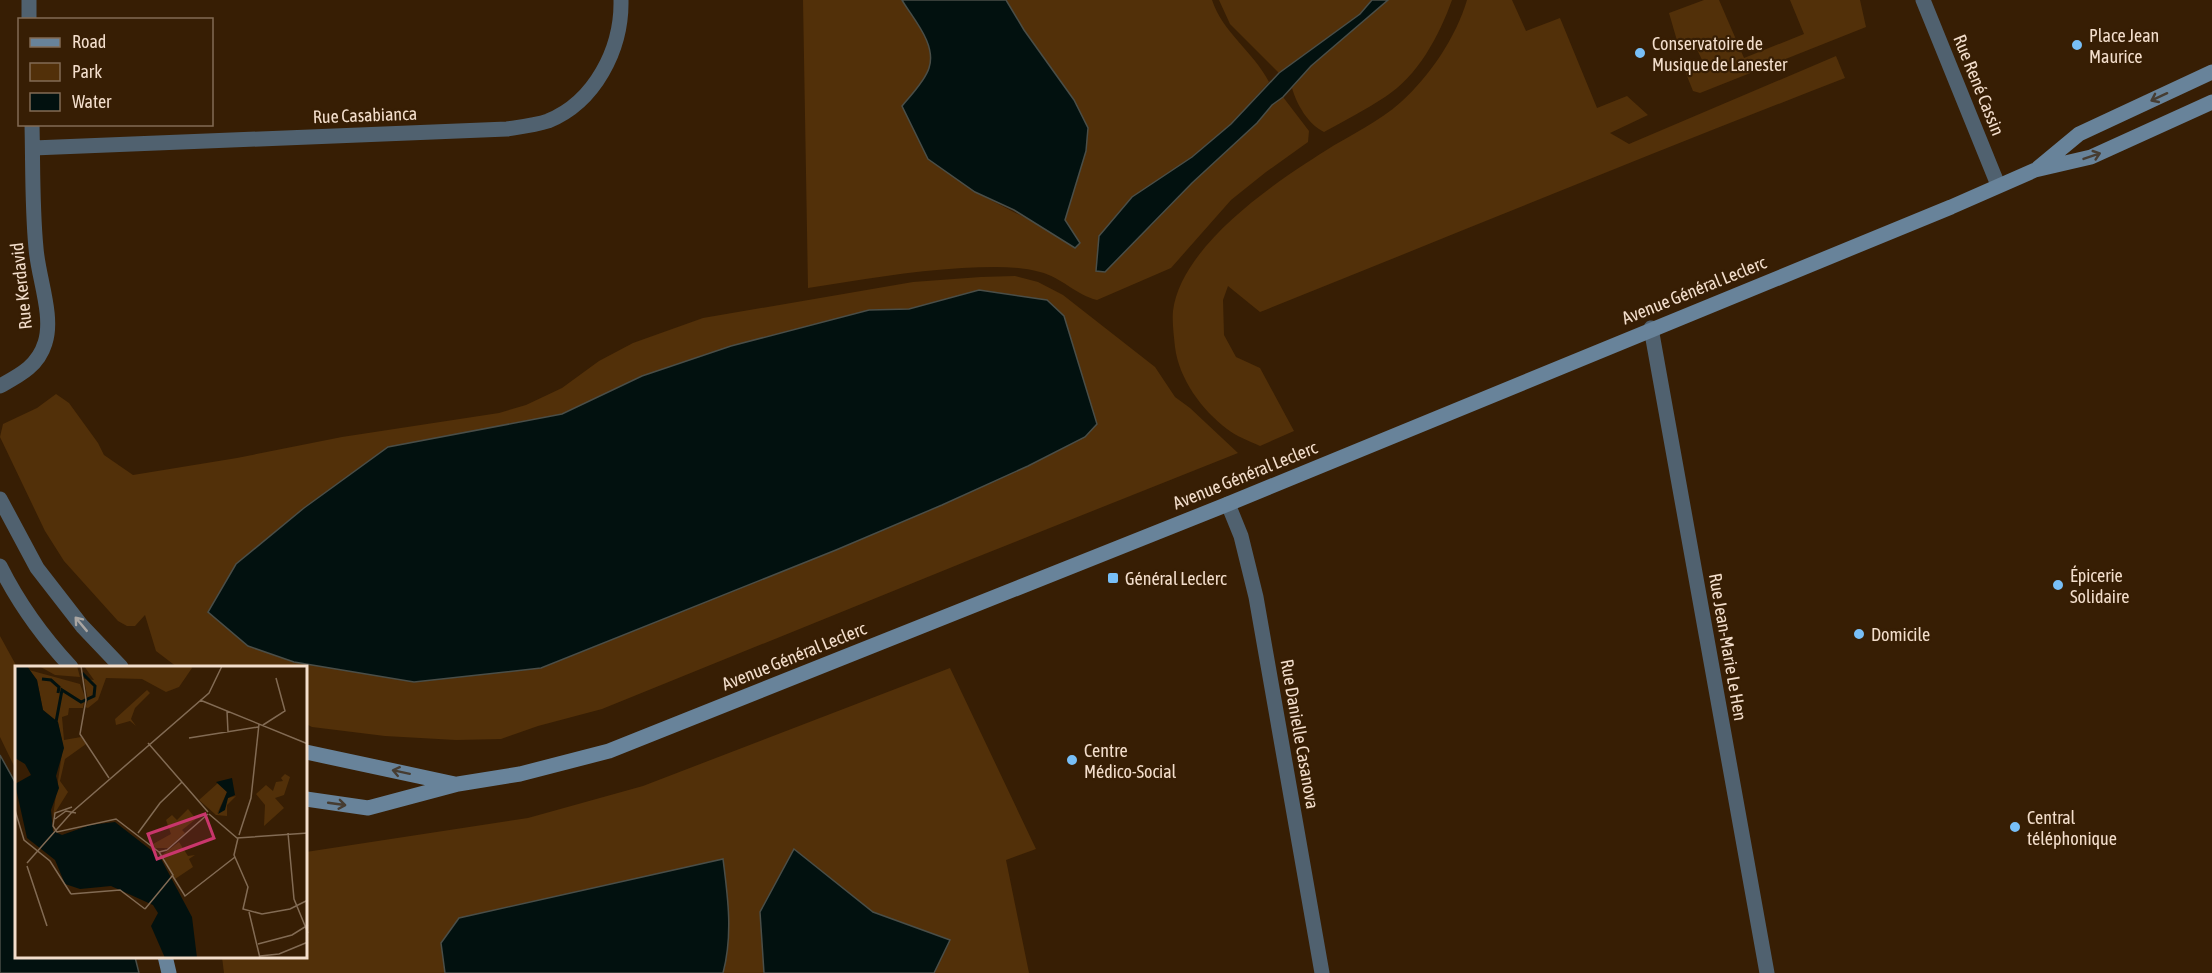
<svg xmlns="http://www.w3.org/2000/svg" width="2212" height="973" font-family="'Asap Condensed',sans-serif">
  <style>
    .green { fill: #523009; fill-rule: evenodd }
    .water { fill: #02110f; stroke: #4a4e48; stroke-width: 1.5 }
    .lines { fill: none; stroke-linecap: round; stroke-linejoin: round }
    .minor { stroke: #50616f; stroke-width: 15 }
    .tertiary { stroke: #50616f; stroke-width: 15 }
    .secondary { stroke: #68839a; stroke-width: 15 }
    .oneway { stroke: #463c31 }
    .oneway2 { stroke: #aaa6a2 }
    .poi-dot { fill: #78bff7; stroke: #371e04; stroke-width: 2 }
    .labels { text-anchor: middle; dominant-baseline: central; stroke-width: 4.5; stroke-linejoin: round; paint-order: stroke }
    .poi-label { font-size: 18px; fill: #f3decc; stroke: #371e04; text-anchor: start }
    .street-label { font-size: 18px; fill: #f3decc; stroke: #371e04 }
    .inset-river { fill: none; stroke: #02110f; stroke-width: 3 }
    .inset-road { fill: none; stroke: #826b54; stroke-width: 1.5 }
    .view { fill: #c9366c; fill-opacity: 0.15; stroke: #c9366c; stroke-width: 3 }
    .inset-edge { fill: none; stroke: #f3decc; stroke-width: 3 }
  </style>
  <rect width="100%" height="100%" fill="#371e04"/>
  <path class="green" d="M803 0H902C910 13 931 40 932 55 932 66 926 74 921 82L975 192 1041 226 1079 243 1064 220 1073 190 1024 30 1006 0H1212C1223 33 1253 51 1269 82L1231 124 1192 157 1099 251 1097 259 1151 226 1192 183 1257 123 1272 105 1283 97 1309 131 1308 142 1266 172 1231 200 1171 268 1097 300C1076 295 1061 277 1040 272 1014 265 988 267 962 268 910 271 859 280 808 288Z
    M1219 0H1372L1360 14 1279 73 1230 24Z
    M1388 0H1452C1439 36 1418 76 1385 97 1365 110 1344 121 1324 132 1308 124 1297 105 1292 88L1311 66Z
    M1467 0H1512L1526 31 1560 18 1597 108 1627 96 1648 115 1610 133 1629 144 1836 56 1845 78C1649 154 1455 234 1260 312L1228 286 1223 300 1224 335 1236 357 1260 368 1294 431 1260 446C1249 441 1236 436 1227 429 1202 410 1179 379 1175 347 1174 336 1172 323 1173 311 1181 246 1274 183 1325 151 1350 135 1379 122 1401 102 1430 76 1456 37 1467 0Z
    M1704 0H1719L1744 58 1804 34 1790 0H1860L1866 27 1700 93 1693 91 1685 71 1704 64 1692 39 1678 44 1669 13Z
    M1015 276 1038 282 1063 295 1155 367 1175 397 1190 408 1238 453 972 559 602 709 538 726 501 739 456 740 385 736 312 727 306 724V667H177L156 651 145 615 135 626H127L118 621 64 561 45 531 0 437 3 424 37 408 56 394 69 403 98 443 104 455 133 475 237 458 342 437 499 413 526 405 562 388 599 361 633 343 703 318 913 282 981 277ZM979 290 1084 388 1097 424 942 505 836 550 541 668 236 564 304 508 388 447 562 414 642 376 731 346 869 310 909 309Z
    M0 636 17 667 16 770 0 737Z
    M950 668 1036 849 1006 860 1029 973H224L222 957 306 956V852L528 818 643 786Z"/>
  <path class="water" d="M902 0H1006L1024 30 1074 100 1088 128 1086 151 1065 220 1080 243 1075 248 1014 210 975 192 928 159 902 106C911 95 925 81 929 68 937 44 913 19 902 0Z
    M1372 0H1388L1311 66 1283 97 1272 105 1257 123 1192 183 1105 272 1096 271 1099 236 1132 197 1192 157 1231 124 1279 73 1360 14Z
    M979 290 1047 300 1064 316 1097 424 1085 437 1028 466 942 505 836 550 541 668 414 682 294 662 248 646 208 612 236 564 304 508 388 447 562 414 642 376 731 346 869 310 909 309Z
    M0 755 16 784V956L135 957 139 973H0Z
    M794 849 873 912 950 940 934 973H764L760 912Z
    M723 859C728 898 733 935 723 973H445L441 943 459 918Z"/>
  <g class="lines">
    <path class="minor" d="M29 0V20
      M1923 0 1998 185
      M33 148 507 129C520 127 536 125 548 121 595 102 622 49 621 0
      M1651 328 1767 973
      M0 386C20 375 38 366 45 343 54 316 38 277 36 248 32 207 33 166 32 124
      M1228 504 1241 536 1256 597 1322 973"/>
    <path class="tertiary" d="M0 499 37 568 82 626 121 667
      M0 566C18 602 43 637 71 667"/>
    <path class="secondary" d="M2038 168 2079 134 2212 72
      M306 752 455 784
      M306 799 368 808 458 784 520 774 609 751 1228 504 1951 207 2035 170 2091 157 2212 102
      M165 956 169 973"/>
  </g>
  <defs><path id="oneway-shaft" d="M-6 0H5M1.5-3L5.5 0L1.5 3" fill="none" stroke-width="1.6" stroke-linecap="round" stroke-linejoin="round" transform="scale(1.5)"/></defs>
  <g class="oneway">
    <use href="#oneway-shaft" transform="translate(2159 97) rotate(155)"/>
    <use href="#oneway-shaft" transform="translate(2092 156) rotate(-19)"/>
    <use href="#oneway-shaft" transform="translate(401 772) rotate(-168)"/>
    <use href="#oneway-shaft" transform="translate(337 804) rotate(8)"/>
  </g>
  <use class="oneway2" href="#oneway-shaft" transform="translate(81 624) rotate(-130)"/>
  <g class="poi-dot">
    <circle cx="2077" cy="45" r="6"/>
    <circle cx="1640" cy="53" r="6"/>
    <rect x="1107" y="572" width="12" height="12" rx="3"/>
    <circle cx="2058" cy="585" r="6"/>
    <circle cx="1859" cy="634" r="6"/>
    <circle cx="1072" cy="760" r="6"/>
    <circle cx="2015" cy="827" r="6"/>
  </g>
  <g class="labels">
    <g class="poi-label">
      <text x="2089" y="35">Place Jean<tspan x="2089" dy="21">Maurice</tspan></text>
      <text x="1652" y="43">Conservatoire de<tspan x="1652" dy="21">Musique de Lanester</tspan></text>
      <text x="2070" y="575">Épicerie<tspan x="2070" dy="21">Solidaire</tspan></text>
      <text x="1125" y="578">Général Leclerc</text>
      <text x="1871" y="634">Domicile</text>
      <text x="1084" y="750">Centre<tspan x="1084" dy="21">Médico-Social</tspan></text>
      <text x="2027" y="817">Central<tspan x="2027" dy="21">téléphonique</tspan></text>
    </g>
    <g class="street-label">
      <text transform="translate(1979 85) rotate(68)">Rue René Cassin</text>
      <text transform="translate(365 115) rotate(-2)">Rue Casabianca</text>
      <text transform="translate(21 286) rotate(-96)">Rue Kerdavid</text>
      <text transform="translate(1694 290) rotate(-22)">Avenue Général Leclerc</text>
      <text transform="translate(1245 475) rotate(-22)">Avenue Général Leclerc</text>
      <text transform="translate(1728 647) rotate(80)">Rue Jean-Marie Le Hen</text>
      <text transform="translate(794 656) rotate(-22)">Avenue Général Leclerc</text>
      <text transform="translate(1300 734) rotate(80)">Rue Danielle Casanova</text>
    </g>
  </g>
  <g transform="translate(15 666)">
    <rect width="292" height="292" fill="#371e04"/>
    <path d="M24 0H62L65 11 40 9ZM69 0H176L177 2 164 21 151 26 127 13 91 12 83 34 73 42 70 41 73 35 69 13 79 14ZM14 4 65 18 70 31 68 42H54L53 49 47 51 49 74 66 71 71 78 50 93 45 115 53 126 38 150 48 80 43 57 28 44 22 14ZM132 24 135 27 120 42 116 53 121 60 115 55 101 59 100 53ZM270 108 275 111 269 129 260 132 269 142 249 160 250 139 241 128 251 119 258 125 261 116 268 115 266 112ZM203 117 212 126 202 148 213 132 221 130 212 139V150L201 149 184 134ZM173 143 181 153 167 164 170 167 153 182H140L138 178 156 168 151 154 157 149 162 154ZM164 176 173 190 180 189 174 193 178 201 160 213 147 189Z" fill="#523009"/>
    <path d="M0 0H12L22 14 28 44 43 56 49 82 41 110 44 122 36 144 38 165 47 169 75 159 100 156 145 191 177 251 182 292H150L136 260 143 247 138 239 96 220 65 223 50 218 40 194 12 172 0 118 16 109 10 98 0 92ZM217 112 220 129 213 132 210 144 203 148 212 126 201 116Z" fill="#02110f"/>
    <path class="inset-river" d="M27 13 36 14 44 21 43 27M41 56 47 24 66 36 79 30 80 20 67 7"/>
    <path class="inset-road" d="M66 0 71 34 65 68 94 112M185 34 293 78M212 45 213 66M248 59 270 45 261 12M174 72 243 61M133 77 193 146M57 141 40 147 38 160 42 166 101 153 144 186M0 144 9 174 35 195 56 228M194 148 222 172 293 167M40 153 51 145 61 147M123 167 145 137 167 116M273 167 279 233 293 267M224 169 236 132 244 58M223 172 219 189 233 221 228 243 247 248 275 243 293 234M152 184 193 148M12 197 57 146 194 27 207 0M12 200 32 260M157 209 170 230 220 191M56 228 105 224 130 243M130 243 158 209 144 186 152 184M234 246 245 292M243 278 277 269 293 259M245 290 264 288 293 276"/>
    <path class="view" d="M190 148 199 172 142 193 133 168Z"/>
    <rect width="292" height="292" class="inset-edge"/>
  </g>
  <rect x="18" y="18" width="195" height="108" fill="#371e04" stroke="#826b54" stroke-width="1.5"/>
  <rect x="30" y="38" width="30" height="9" fill="#68839a" stroke="#826b54" stroke-width="1.5"/>
  <text x="72" y="48" font-size="18" fill="#f3decc">Road</text>
  <rect x="30" y="63" width="30" height="18" fill="#523009" stroke="#826b54" stroke-width="1.5"/>
  <text x="72" y="78" font-size="18" fill="#f3decc">Park</text>
  <rect x="30" y="93" width="30" height="18" fill="#02110f" stroke="#826b54" stroke-width="1.5"/>
  <text x="72" y="108" font-size="18" fill="#f3decc">Water</text>
</svg>
